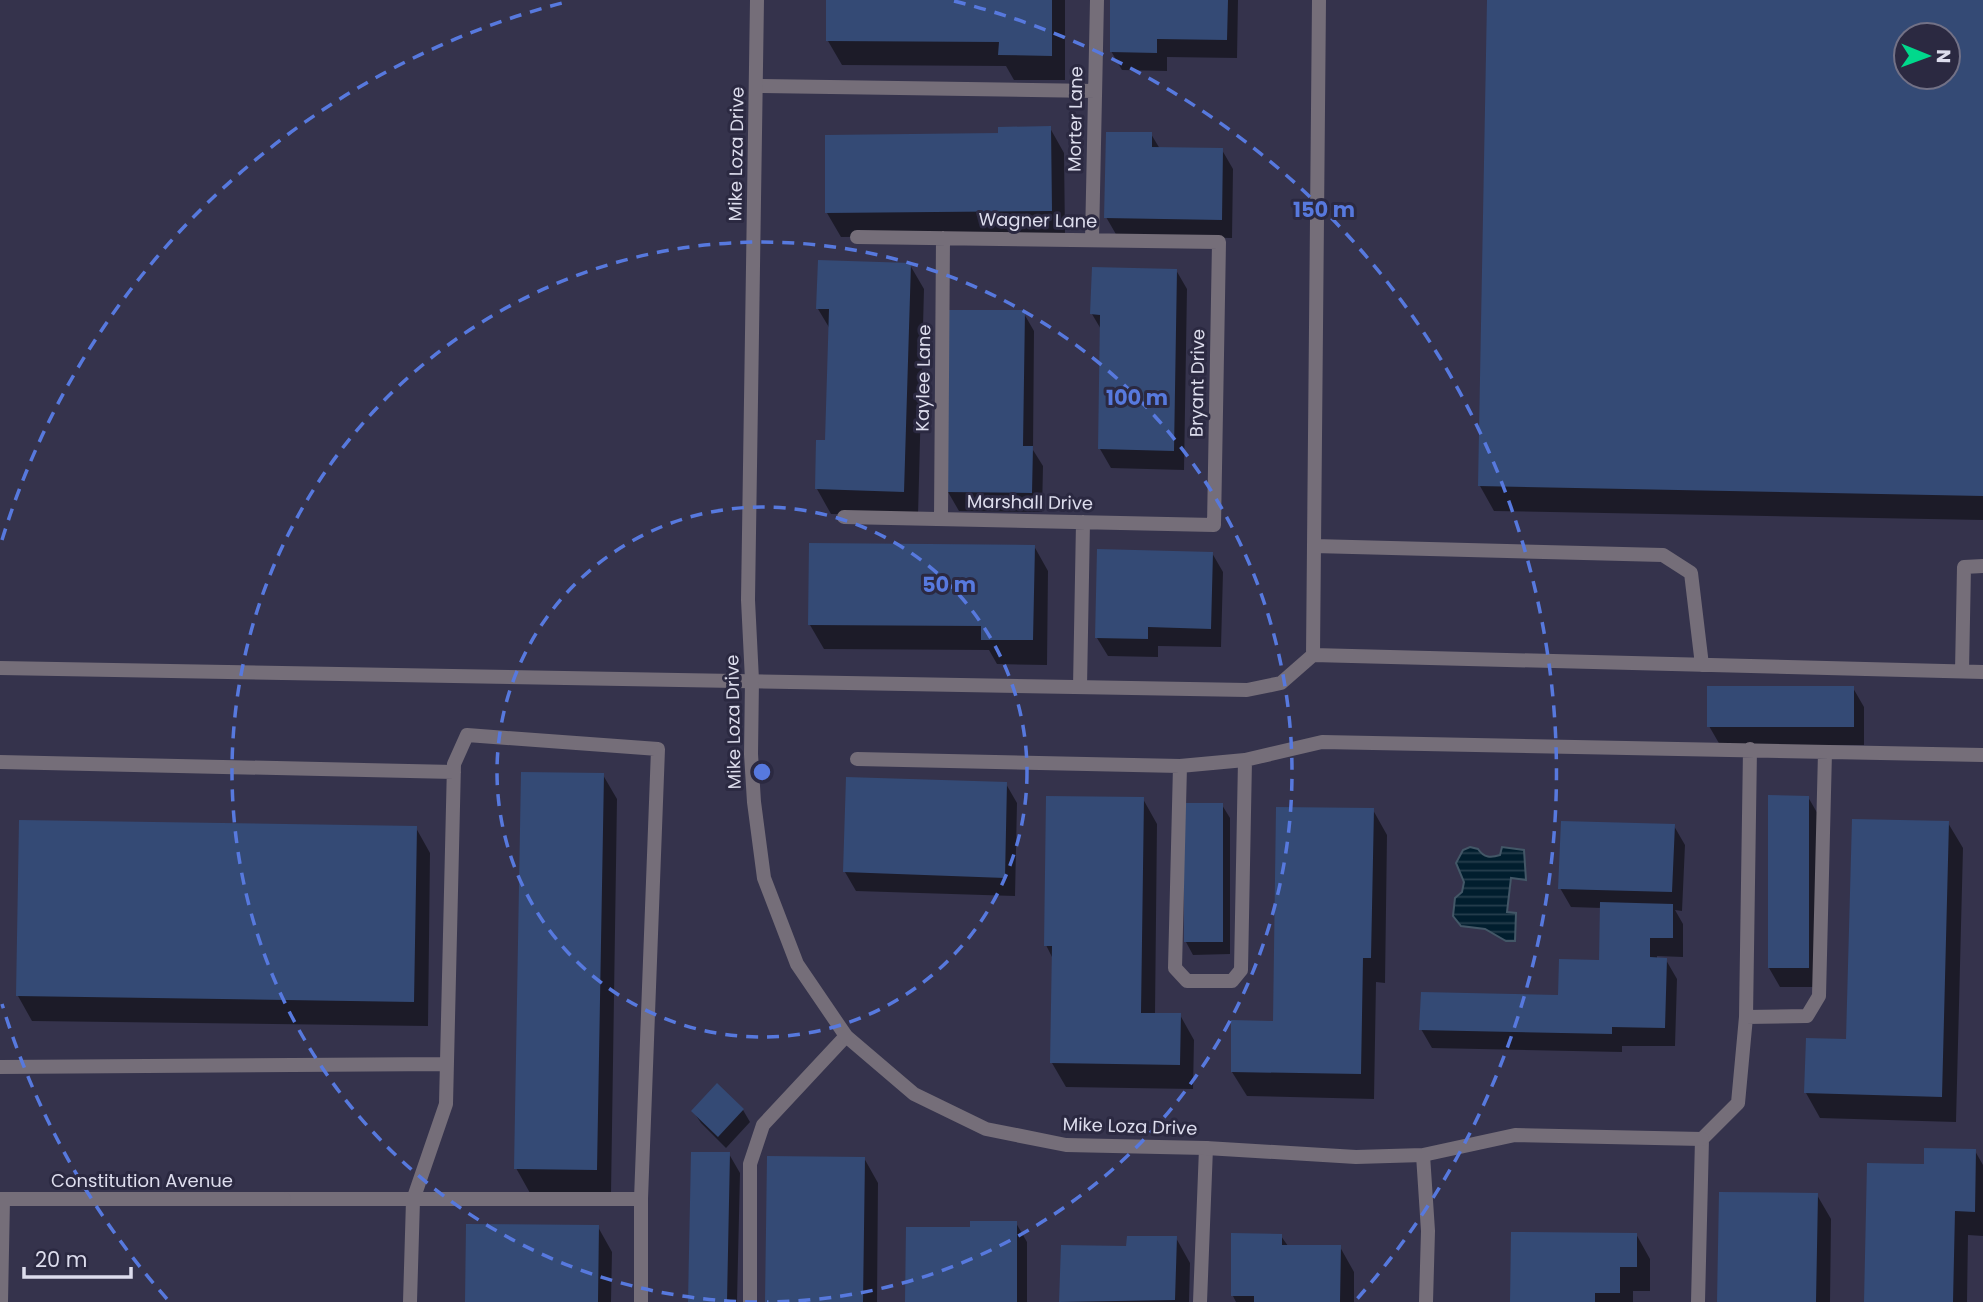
<svg xmlns="http://www.w3.org/2000/svg" width="1983" height="1302" font-family="Poppins,sans-serif">
  <style>
    .water { fill: url(#water-rules); stroke: #435767; stroke-width: 2 }
    .shadow { fill: #0007; fill-rule: evenodd }
    .building { fill: #344a75; fill-rule: evenodd }
    .lines { fill: none; stroke-linecap: round; stroke-linejoin: round }
    .lane { stroke: #756e79; stroke-width: 14 }
    .street { stroke: #756e79; stroke-width: 14 }
    .ring { fill: none; stroke: #5779de; stroke-width: 3.5; stroke-dasharray: 12 9 }
    .labels { text-anchor: middle; dominant-baseline: central; stroke-width: 6; stroke-linejoin: round; paint-order: stroke }
    .street-label { font-size: 18px; fill: #dddded; stroke: #2b2941 }
    .centre { fill: #5779de; stroke: #2b2941; stroke-width: 3.5 }
    .ring-label { font-size: 21px; text-anchor: middle; font-weight: bold; fill: #5779de; stroke: #2b2941; stroke-width: 6; stroke-linejoin: round; paint-order: stroke }
  </style>
  <defs>
    <pattern id="water-rules" width="6" height="5" patternUnits="userSpaceOnUse" patternTransform="scale(1.75)"><rect width="6" height="5" fill="#011e2e"/><path d="M0 2.5h6" fill="none" stroke="#263e4d"/></pattern>
  </defs>
  <rect width="100%" height="100%" fill="#35334c"/>
  <path class="water" d="M1470 847 1478 849C1484 858 1491 858 1500 855L1502 847 1524 850 1526 880 1511 878 1507 912 1516 913 1515 941H1506L1485 929 1461 926 1453 916 1455 898 1462 892 1464 882 1456 863 1463 850Z"/>
  <path class="shadow" d="M828 0H1065V80H1014L1006 66 842 65 828 41Z
    M1112 0H1238L1237 58 1167 57V71L1122 70 1111 51Z
    M1489 0H1983V520L1494 511 1480 486ZM1906 35H1948V77H1906Z
    M1050 128 1064 153 1065 235 841 237 827 213 1000 135Z
    M1151 134 1160 149 1222 150 1233 169 1232 238 1117 236 1106 217Z
    M910 265 924 289 918 516 831 514 817 489 827 442 830 329 818 309Z
    M1176 270 1187 289 1184 470 1111 468 1100 449 1102 331 1092 314Z
    M1023 312 1034 331 1033 450 1043 466 1042 512 959 511 948 492Z
    M1034 546 1048 571 1047 665 997 664 989 650 824 649 810 625Z
    M1212 553 1223 572 1221 647 1158 646V657L1108 656 1097 638Z
    M1853 688 1864 707V745H1720L1709 726Z
    M603 775 617 799 611 1194 530 1193 516 1168Z
    M1006 784 1017 803 1015 896 856 891 845 872Z
    M1808 797 1819 816V987H1780L1769 968Z
    M1143 799 1157 824 1155 1014 1180 1015 1194 1040 1193 1089 1066 1087 1052 1063 1053 959 1046 945Z
    M1222 805 1230 818V954L1193 955 1186 942Z
    M1373 810 1387 835 1385 983 1376 982 1374 1099 1247 1096 1232 1072 1274 1022Z
    M1948 823 1963 848 1956 1122 1820 1118 1806 1093 1847 1041Z
    M1674 826 1685 845 1682 911 1675 910 1683 924V957L1657 956V960H1666L1677 979 1675 1046H1622V1052L1432 1048 1421 1029 1560 997 1601 962 1602 908 1571 907 1560 888Z
    M416 828 430 853 428 1026 32 1021 18 996Z
    M743 1110 750 1122 726 1148 701 1123 693 1111Z
    M1975 1151 1983 1165V1236L1968 1235 1967 1302H1866L1926 1166Z
    M729 1154 740 1173 737 1302H689Z
    M864 1158 878 1183 877 1302H767Z
    M1817 1195 1831 1219 1830 1302H1719Z
    M1016 1223 1027 1242V1302H907L972 1229Z
    M598 1227 612 1252 611 1302H467Z
    M1636 1234 1650 1259V1291H1633V1302H1512Z
    M1281 1236 1288 1246 1340 1247 1354 1272V1302H1236L1233 1296Z
    M1176 1238 1190 1263 1189 1302H1061L1062 1247 1128 1248Z"/>
  <path class="building" d="M826 0H1052V56L998 55 999 42 826 41Z
    M1110 0H1228L1227 40 1157 39V53L1110 52Z
    M1487 0H1983V496L1478 486ZM1906 35H1948V77H1906Z
    M1051 126 1052 211 825 213V135L998 133V127Z
    M1106 132H1152V147L1223 148 1222 220 1104 218Z
    M818 260 911 263 904 492 815 489 816 440H825L829 309H816Z
    M1092 267 1177 269 1174 451 1098 449 1100 315 1090 314Z
    M949 310H1025L1023 446H1033L1032 493 947 492Z
    M809 543 1035 545 1033 640H981V626L808 625Z
    M1097 549 1213 552 1211 629 1148 627V639L1095 638Z
    M1707 686H1854V727H1707Z
    M521 772 604 773 597 1170 514 1169Z
    M846 777 1007 782 1005 878 843 872Z
    M1768 795 1809 796V968H1768Z
    M1046 796 1144 797 1141 1013H1181L1180 1065 1050 1063 1052 946H1044Z
    M1184 803H1223V942H1184Z
    M1276 807 1374 808 1371 958H1363L1361 1074 1231 1072V1020L1273 1021Z
    M1852 819 1949 821 1942 1097 1804 1093 1806 1038 1846 1039Z
    M19 820 417 826 414 1002 16 996Z
    M1561 821 1675 824 1672 892 1558 889Z
    M1600 902 1673 904V938H1650V957L1667 958 1665 1028 1612 1027V1034L1419 1030 1421 992 1558 995 1559 959 1599 960Z
    M717 1083 744 1109 718 1137 691 1111Z
    M1924 1148 1976 1149 1975 1212 1955 1211 1953 1302H1864L1867 1163 1924 1164Z
    M691 1152H730L727 1302H688Z
    M767 1156 865 1157 863 1302H765Z
    M1719 1192 1818 1193 1816 1302H1717Z
    M970 1221H1017V1302H905L906 1227H970Z
    M466 1224 599 1225 598 1302H465Z
    M1511 1232 1637 1233V1267H1620V1293H1595V1302H1510Z
    M1231 1233 1282 1234V1245H1341L1340 1302H1254V1296H1231Z
    M1127 1236H1177L1175 1300 1059 1302 1061 1245 1126 1246Z"/>
  <g class="lines">
    <path class="lane" d="M756 86 1095 91
      M1092 240 1097 0
      M844 517 1214 525 1219 242 857 237
      M941 519 943 238
      M1314 546 1663 555 1691 573 1702 665
      M1313 655 1319 0
      M0 668 1247 690 1281 683 1313 655 1983 672
      M1962 671 1964 567 1983 566
      M1080 687 1083 522
      M857 759 1180 766 1245 760 1322 742 1983 755
      M0 762 454 772
      M1180 766 1175 968 1187 981H1232L1241 970 1245 760
      M1746 1017 1807 1016 1819 996 1825 752
      M0 1067 447 1064
      M284 1199H641V1302
      M1 1302 3 1199
      M410 1302 413 1200 446 1104 454 764 467 735 658 749 641 1199
      M750 1302V1164L763 1125 846 1036
      M1200 1302 1206 1148
      M1698 1302 1702 1139 1738 1103 1746 1017 1750 749"/>
    <path class="street" d="M757 0 748 600 752 680 751 754 754 802 764 878 797 964 846 1036 914 1094 986 1129 1066 1145 1206 1148 1356 1157 1423 1155 1515 1135 1702 1139
      M1423 1155 1428 1231 1426 1302
      M0 1199H284"/>
  </g>
  <g class="ring">
    <circle cx="762" cy="772" r="265"/>
    <path d="M757 1302A530 530 0 1 1 767 1302"/>
    <path d="M167 1299A795 795 0 0 1 2 1004M2 540A795 795 0 0 1 570 1M954 1A795 795 0 0 1 1357 1299"/>
  </g>
  <g class="labels">
    <g class="street-label">
      <text transform="translate(1075 119) rotate(-89)">Morter Lane</text>
      <text transform="translate(736 154) rotate(-89)">Mike Loza Drive</text>
      <text transform="translate(1038 220) rotate(1)">Wagner Lane</text>
      <text transform="translate(923 378) rotate(-89)">Kaylee Lane</text>
      <text transform="translate(1197 383) rotate(-89)">Bryant Drive</text>
      <text transform="translate(1030 502) rotate(1)">Marshall Drive</text>
      <text transform="translate(733 722) rotate(-91)">Mike Loza Drive</text>
      <text transform="translate(1130 1126) rotate(2)">Mike Loza Drive</text>
      <text x="142" y="1180">Constitution Avenue</text>
    </g>
  </g>
  <circle cx="762" cy="772" r="10" class="centre"/>
  <g class="ring-label">
    <text x="1324" y="217">150 m</text>
    <text x="1137" y="405">100 m</text>
    <text x="949" y="592">50 m</text>
  </g>
  <g transform="translate(1927 56) rotate(91)"><circle r="33" fill="#2b2941" stroke="#727186" stroke-width="2"/>
  <path d="M0-5L12 26L0 18L-12 26Z" fill="#00d98c"/>
  <text y="-10" font-size="19" font-weight="bold" text-anchor="middle" fill="#dddded">N</text>
  </g>
  <path d="M24 1267v10h107v-10" fill="none" stroke="#dddded" stroke-width="3.5"/>
  <text x="35" y="1267" font-size="21" fill="#dddded" stroke="#2b2941" stroke-width="5" paint-order="stroke">20 m</text>
</svg>
